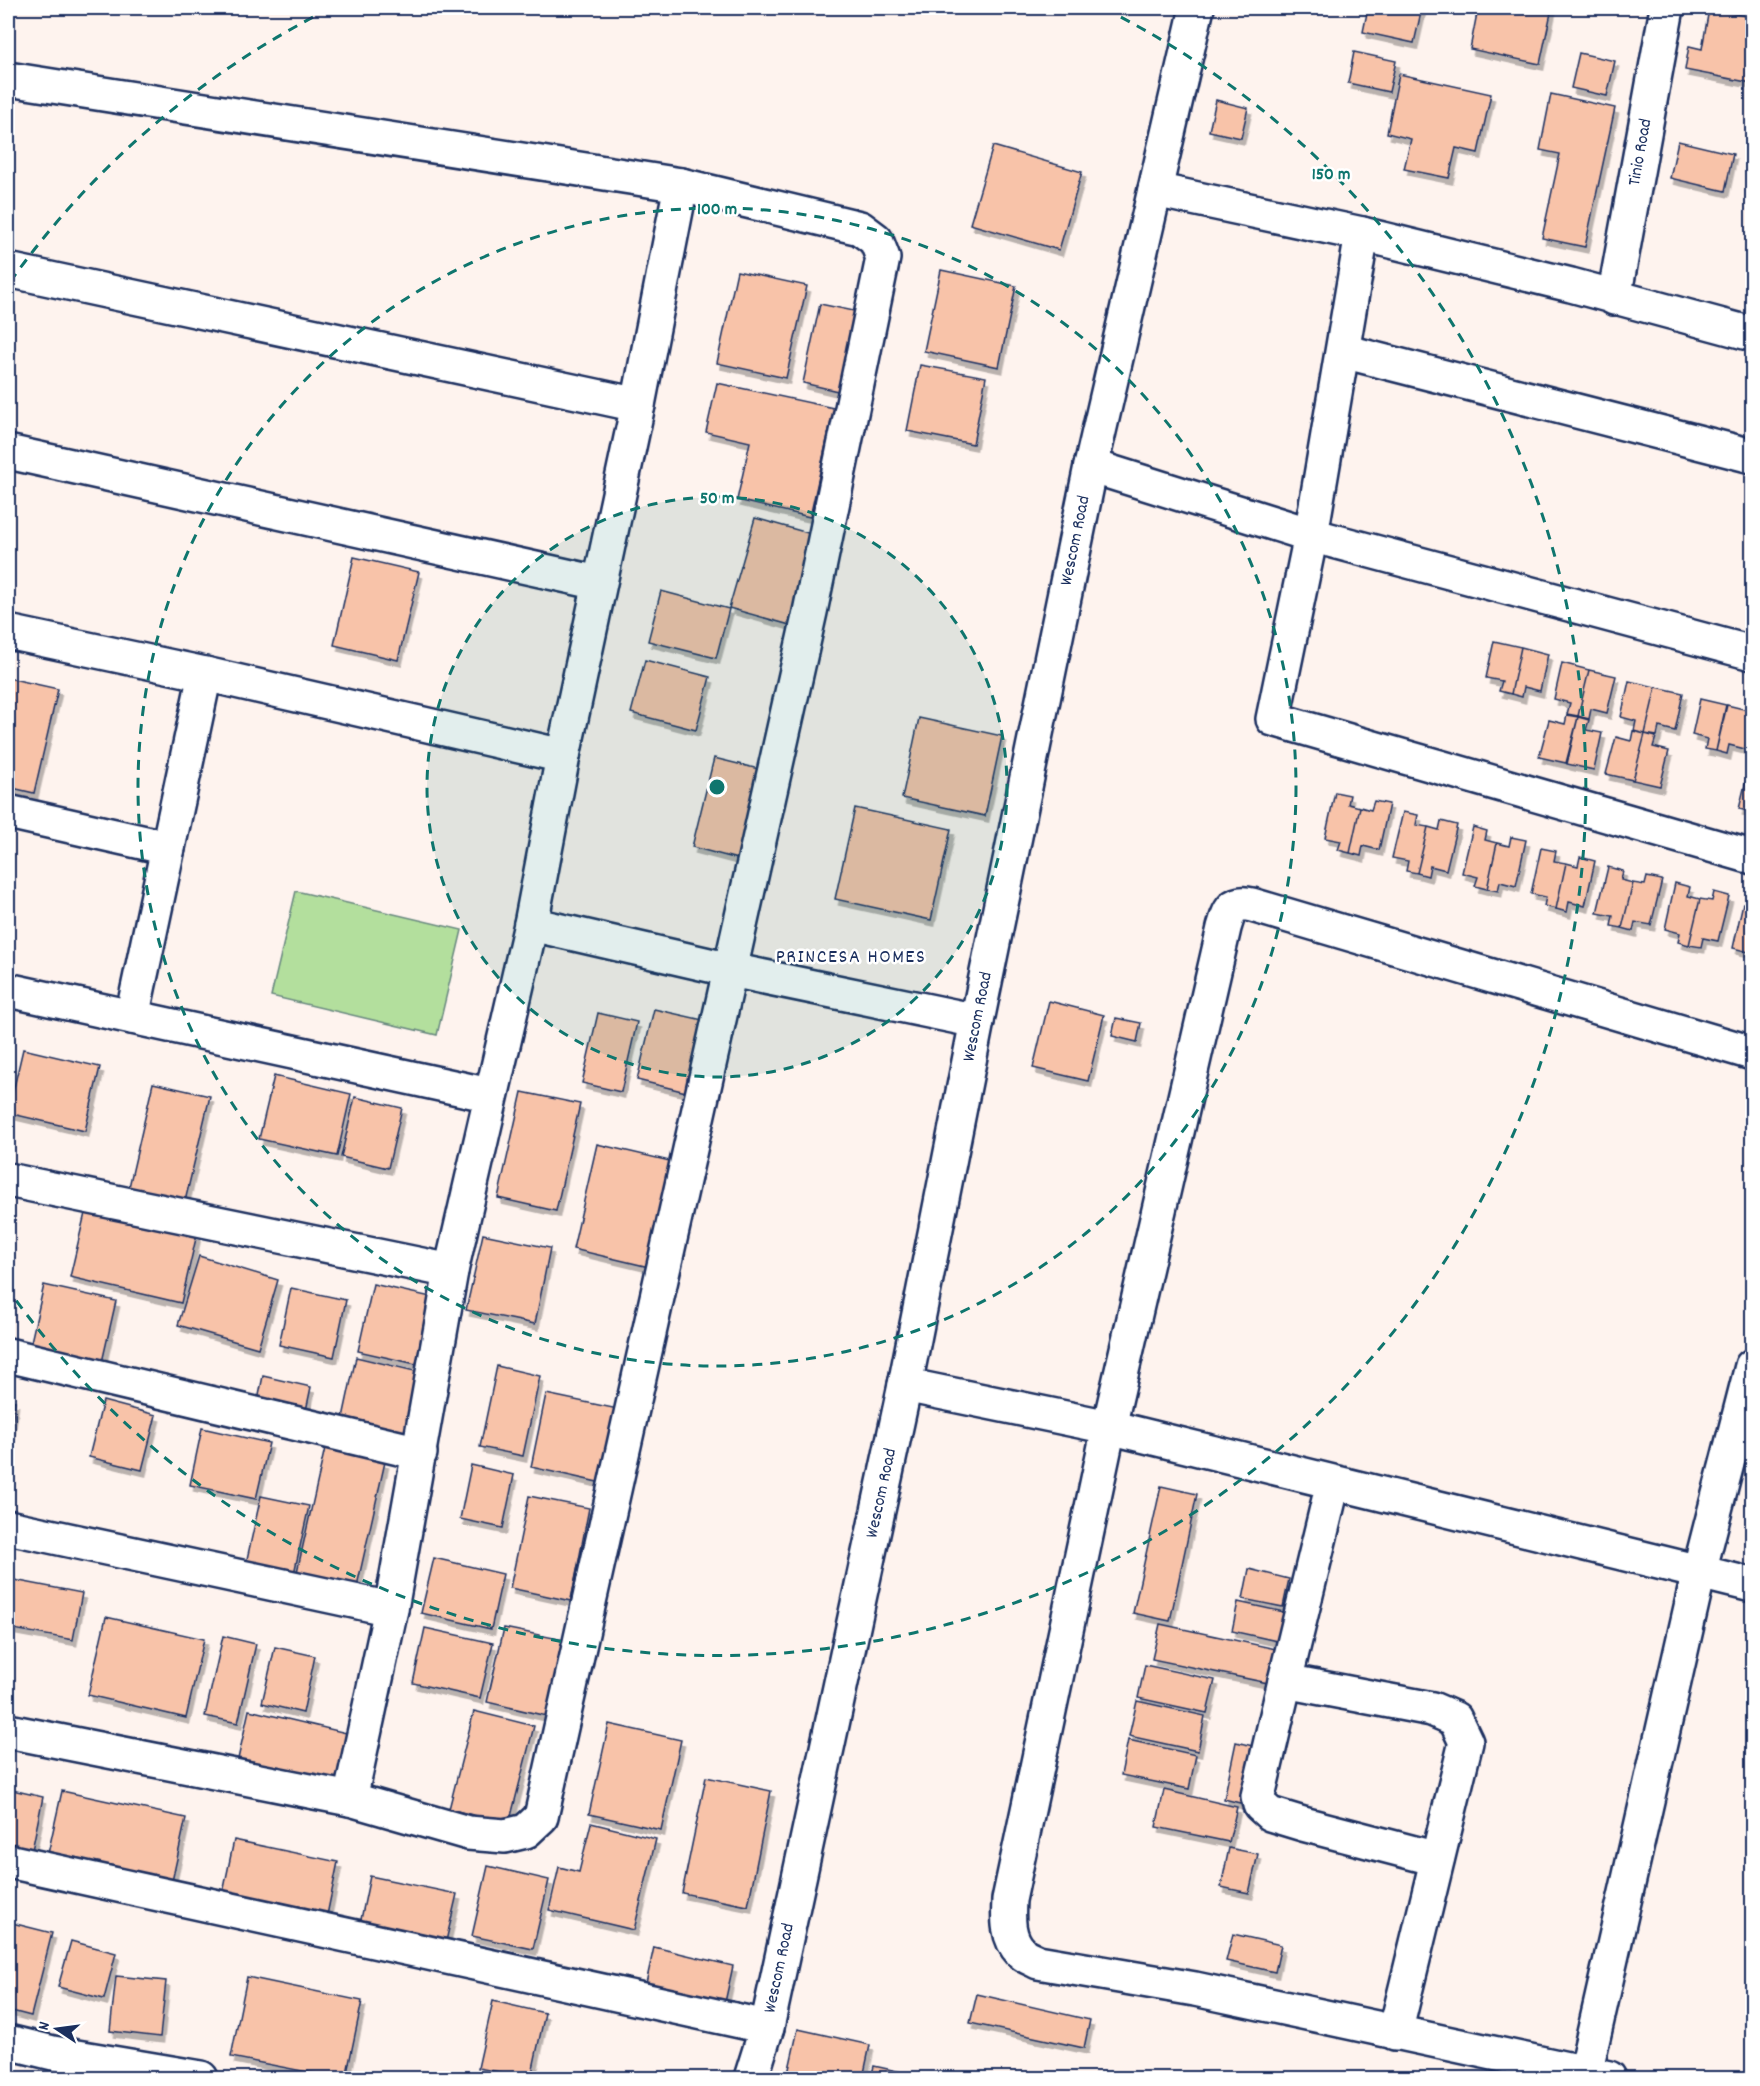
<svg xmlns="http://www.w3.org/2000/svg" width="1760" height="2086" font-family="Dekko,sans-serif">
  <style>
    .green { fill: #b3df9d; stroke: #67877e; stroke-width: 1.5 }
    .building { fill: #f8c3a9; stroke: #1b2f5e; stroke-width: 1.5; filter: url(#shadow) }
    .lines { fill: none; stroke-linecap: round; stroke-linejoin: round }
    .street-casing { stroke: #1b2f5e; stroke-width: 38 }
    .secondary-casing { stroke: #1b2f5e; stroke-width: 38 }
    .street { stroke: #fff; stroke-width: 33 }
    .secondary { stroke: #fff; stroke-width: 33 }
    .ring { fill: none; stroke: #0f766e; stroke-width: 3; stroke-dasharray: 10 8 }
    .labels { text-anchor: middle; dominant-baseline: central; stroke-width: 5; stroke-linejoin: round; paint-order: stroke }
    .street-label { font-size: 18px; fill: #1b2f5e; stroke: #fff }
    .neighbourhood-label { font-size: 20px; letter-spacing: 1.5px; fill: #1b2f5e; stroke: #fff }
    .centre { fill: #0f766e; stroke: #fff; stroke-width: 3 }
    .ring-label { font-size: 18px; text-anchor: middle; font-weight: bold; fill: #0f766e; stroke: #fff; stroke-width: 5; stroke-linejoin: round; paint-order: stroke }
  </style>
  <defs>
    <filter id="shadow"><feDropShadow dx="3.5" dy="6" stdDeviation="0" flood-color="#0004"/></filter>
  </defs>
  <rect width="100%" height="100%" fill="#fef3ee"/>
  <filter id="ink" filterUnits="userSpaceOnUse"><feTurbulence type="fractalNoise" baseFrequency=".0167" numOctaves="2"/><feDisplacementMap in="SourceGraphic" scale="12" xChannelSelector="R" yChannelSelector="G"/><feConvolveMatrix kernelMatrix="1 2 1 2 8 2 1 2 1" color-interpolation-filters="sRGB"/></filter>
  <g filter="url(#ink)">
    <path class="green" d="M296 891 462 930 437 1035 271 996Z"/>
    <path class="building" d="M1368 8H1422L1414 43 1363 32Z
      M1478 8H1552L1540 64 1470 49Z
      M1709 9 1752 17V83L1685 70 1689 46 1702 49Z
      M1354 52 1396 61 1389 92 1348 83Z
      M1579 53 1615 61 1607 96 1571 88Z
      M1399 74 1491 94 1478 153 1456 148 1449 178 1404 169 1411 139 1387 133Z
      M1551 94 1615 108 1585 247 1542 238 1560 154 1540 150Z
      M1216 100 1248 108 1241 138 1209 131Z
      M1678 141 1733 154 1725 191 1670 178Z
      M993 146 1082 172 1059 250 970 224Z
      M941 270 1016 286 999 367 924 351Z
      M737 271 807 286 786 378 717 363Z
      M820 304 859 312 842 392 803 383Z
      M920 365 986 377 973 444 907 431Z
      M717 383 834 408 810 517 737 500 750 442 706 432Z
      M755 518 815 535 790 625 729 608Z
      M354 557 419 572 398 660 334 645Z
      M661 591 729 609 716 658 648 641Z
      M1494 641 1521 647 1511 694 1499 691 1502 681 1486 678Z
      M1521 647 1548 654 1540 691 1524 687 1522 697 1511 694Z
      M645 660 710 677 696 730 631 713Z
      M1562 663 1589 670 1578 716 1567 714 1570 703 1554 699Z
      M1589 670 1616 676 1607 713 1591 709 1589 719 1578 716Z
      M8 678 58 689 34 793 8 787Z
      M1629 681 1656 687 1645 734 1634 731 1636 721 1621 717Z
      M1656 687 1683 693 1675 731 1659 727 1657 736 1645 734Z
      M1700 699 1726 705 1716 751 1705 749 1707 739 1692 735Z
      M1727 705 1752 711V717L1745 749 1729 745 1727 754 1716 751Z
      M1567 715 1578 717 1566 763 1539 757 1549 720 1565 724Z
      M1578 717 1589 720 1586 730 1602 733 1594 770 1567 764Z
      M919 718 1002 736 985 816 902 798Z
      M1633 731 1645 734 1633 780 1606 774 1616 737 1631 741Z
      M1645 734 1656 737 1653 747 1669 751 1660 786 1633 780Z
      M714 758 771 772 749 862 692 847Z
      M1748 772 1752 773V812L1739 809Z
      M1335 792 1350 795 1348 804 1360 807 1350 853 1338 850 1341 841 1325 838Z
      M1374 801 1389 804 1379 850 1363 846 1361 856 1350 853 1360 807 1371 810Z
      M855 808 951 829 931 920 835 899Z
      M1403 812 1418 815 1416 825 1428 827 1417 873 1406 871 1408 861 1392 858Z
      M1441 821 1457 825 1446 870 1430 866 1428 876 1417 873 1428 827 1439 830Z
      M1473 827 1487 831 1485 840 1497 843 1487 889 1475 886 1478 877 1462 873Z
      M1511 837 1526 840 1516 886 1500 882 1498 891 1487 889 1497 843 1509 846Z
      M1541 848 1556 851 1554 861 1566 863 1556 909 1544 906 1546 897 1531 894Z
      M1580 857 1595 861 1585 906 1569 902 1567 912 1556 909 1566 863 1578 866Z
      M1608 867 1623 871 1621 880 1633 883 1622 928 1611 926 1613 916 1597 913Z
      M1647 877 1662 880 1651 925 1635 922 1633 931 1622 928 1633 883 1645 885Z
      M1675 883 1690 887 1688 896 1700 899 1689 945 1678 942 1680 933 1665 929Z
      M1714 892 1729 896 1718 941 1703 938 1701 947 1689 945 1700 899 1712 901Z
      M1743 903 1752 905V963L1747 961 1749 952 1733 948Z
      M1049 1001 1104 1015 1088 1081 1033 1068Z
      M654 1009 703 1020 686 1092 637 1080Z
      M598 1013 637 1022 621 1092 582 1083Z
      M1116 1018 1141 1023 1137 1042 1112 1036Z
      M23 1049 100 1067 85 1131 8 1113Z
      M274 1076 351 1094 337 1156 259 1139Z
      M153 1083 210 1096 182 1214 126 1200Z
      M522 1092 580 1104 556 1211 498 1198Z
      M355 1097 402 1108 388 1168 341 1157Z
      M597 1144 674 1162 649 1267 573 1249Z
      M86 1209 197 1234 181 1303 70 1277Z
      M483 1234 550 1248 535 1324 466 1310Z
      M199 1256 278 1280 258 1348 178 1325Z
      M373 1284 431 1297 416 1364 358 1351Z
      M44 1285 116 1301 100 1371 28 1355Z
      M291 1288 346 1300 334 1357 279 1345Z
      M356 1357 419 1372 403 1441 341 1427Z
      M497 1366 540 1376 523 1456 480 1447Z
      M263 1376 311 1387 304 1420 256 1410Z
      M546 1394 618 1409 602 1483 531 1467Z
      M8 1400 15 1401 8 1457Z
      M103 1401 156 1415 142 1470 89 1457Z
      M202 1428 269 1443 256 1499 190 1485Z
      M325 1448 385 1462 357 1586 297 1572Z
      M471 1465 514 1475 503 1528 460 1519Z
      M1161 1486 1197 1494 1170 1621 1133 1613Z
      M261 1496 309 1506 293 1578 245 1568Z
      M529 1496 589 1508 571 1601 510 1588Z
      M434 1558 503 1574 491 1629 421 1613Z
      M1249 1569 1289 1579 1283 1607 1243 1599Z
      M14 1580 82 1593 73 1640 8 1628V1616Z
      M1238 1602 1284 1612 1277 1641 1232 1631Z
      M106 1617 204 1639 186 1718 88 1695Z
      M1160 1624 1276 1649 1268 1683 1152 1659Z
      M425 1628 493 1643 480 1698 413 1683Z
      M504 1628 569 1641 551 1717 487 1702Z
      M223 1636 256 1644 238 1723 205 1716Z
      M275 1647 315 1656 303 1713 262 1703Z
      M1145 1665 1215 1680 1207 1713 1138 1698Z
      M1137 1701 1205 1716 1198 1751 1129 1736Z
      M249 1710 355 1735 341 1792 236 1768Z
      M474 1711 534 1726 509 1824 449 1809Z
      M609 1724 681 1740 661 1830 589 1814Z
      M1128 1740 1196 1755 1189 1789 1121 1775Z
      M1236 1742 1253 1746 1240 1803 1224 1799Z
      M706 1777 771 1791 748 1906 682 1893Z
      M8 1789 43 1797 30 1860 8 1855Z
      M1164 1790 1237 1807 1229 1842 1156 1827Z
      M62 1791 186 1818 171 1886 47 1858Z
      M591 1823 656 1839 634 1930 549 1910 559 1867 579 1872Z
      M234 1840 338 1862 326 1920 222 1898Z
      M1229 1848 1258 1854 1249 1893 1221 1887Z
      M488 1866 549 1880 533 1949 472 1936Z
      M370 1876 457 1894 443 1954 358 1934Z
      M12 1923 52 1933 31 2016 8 2010V1941Z
      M1233 1934 1281 1945 1275 1972 1226 1961Z
      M71 1941 116 1953 104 1999 58 1987Z
      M654 1947 733 1966 722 2016 643 1997Z
      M116 1976 166 1981 160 2037 110 2031Z
      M247 1977 362 2001 346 2078H338L231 2057Z
      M977 1994 1090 2020 1084 2048 970 2023Z
      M493 2001 545 2013 531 2078 478 2068Z
      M798 2029 870 2045 863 2078H787Z
      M874 2066 929 2078H871Z"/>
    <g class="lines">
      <g class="street-casing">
        <g id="street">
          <path d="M8 79 681 185 860 228 876 240 883 258 810 612 541 1817 526 1831 505 1836 468 1833 350 1799 8 1731"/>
          <path d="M1155 190 1362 234 1571 285 1752 334"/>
          <path d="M1362 234 1311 535 1273 719 1752 857"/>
          <path d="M8 270 638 405"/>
          <path id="s1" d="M1614 298 1667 8"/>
          <path d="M1343 351 1752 456"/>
          <path d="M8 452 599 583"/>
          <path d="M1091 466 1311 535 1752 653"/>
          <path d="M8 632 205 674 563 756"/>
          <path d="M8 812 168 848"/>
          <path d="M531 924 731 970 977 1021"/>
          <path d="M8 990 490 1095"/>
          <path d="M132 1017 205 674"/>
          <path d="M8 1180 451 1271"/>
          <path d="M8 1355 420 1453"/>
          <path d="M905 1385 1109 1427 1752 1585"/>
          <path d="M1333 1483 1285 1681 1432 1709 1455 1719 1466 1742 1395 2033"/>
          <path d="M8 1527 391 1609"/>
          <path d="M1285 1681 1258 1796 1260 1805 1270 1814 1303 1824 1437 1859"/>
          <path d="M350 1799 391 1609 451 1271 531 924 563 756 638 405 681 185"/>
          <path id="s2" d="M767 2027 905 1385 977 1021 1091 466 1197 8"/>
          <path d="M8 2042 53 2053 201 2078"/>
          <path d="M1585 2073 1699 1572 1752 1366"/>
          <path d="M1609 2078 1195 1989 1038 1962C1033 1959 1025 1957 1021 1952 1007 1938 1008 1918 1009 1900L1109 1427 1224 928C1229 911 1232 900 1252 905L1752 1053"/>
        </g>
      </g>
      <g class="secondary-casing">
        <path id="secondary" d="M8 1861 767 2027 751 2078"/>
      </g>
      <use href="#street" class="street"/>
      <use href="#secondary" class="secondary"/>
    </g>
  </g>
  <circle cx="717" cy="787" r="290" fill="#0f766e" fill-opacity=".12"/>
  <g class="ring">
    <circle cx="717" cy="787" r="290"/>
    <circle cx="717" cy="787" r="579"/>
    <path d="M10 282A869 869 0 0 1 329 9M1105 9A869 869 0 1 1 10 1292"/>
  </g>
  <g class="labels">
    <g class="street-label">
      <text stroke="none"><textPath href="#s1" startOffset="148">Tinio Road</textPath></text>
      <text stroke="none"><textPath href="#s2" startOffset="1518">Wescom Road</textPath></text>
      <text stroke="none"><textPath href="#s2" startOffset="1032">Wescom Road</textPath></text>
      <text stroke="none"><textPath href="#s2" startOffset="546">Wescom Road</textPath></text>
      <text stroke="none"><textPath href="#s2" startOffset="60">Wescom Road</textPath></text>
    </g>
    <g class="neighbourhood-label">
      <text x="851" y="958">PRINCESA HOMES</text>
    </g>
  </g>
  <circle cx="717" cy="787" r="9" class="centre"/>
  <g class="ring-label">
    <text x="1331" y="179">150 m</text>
    <text x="717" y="214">100 m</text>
    <text x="717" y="503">50 m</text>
  </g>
  <rect width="1760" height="2086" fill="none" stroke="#fff" stroke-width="30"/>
  <rect x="15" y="15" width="1730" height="2056" fill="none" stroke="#1b2f5e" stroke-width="2" filter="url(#ink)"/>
  <g transform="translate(57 2029) rotate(283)" stroke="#ffffff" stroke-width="4.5" paint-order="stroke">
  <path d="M0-4.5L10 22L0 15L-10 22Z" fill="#1b2f5e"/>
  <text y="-9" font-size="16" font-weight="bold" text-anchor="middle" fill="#1b2f5e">N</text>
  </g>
</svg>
